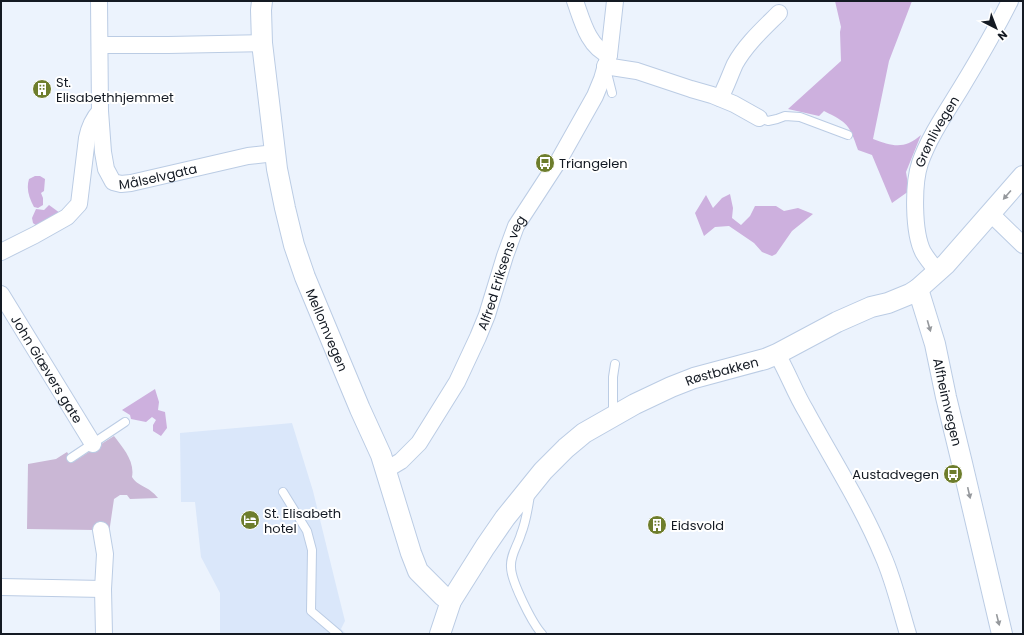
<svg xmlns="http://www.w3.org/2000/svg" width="1024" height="635" font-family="Poppins,sans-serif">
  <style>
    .built { fill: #dae7fa }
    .green { fill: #cab7d5 }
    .forest { fill: #cdb0de }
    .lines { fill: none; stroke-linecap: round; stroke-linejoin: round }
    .service-casing { stroke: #bbcce4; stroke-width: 10 }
    .minor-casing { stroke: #bbcce4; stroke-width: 18 }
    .tertiary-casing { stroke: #bbcce4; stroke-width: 22 }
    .service { stroke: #fff; stroke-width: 8 }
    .minor { stroke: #fff; stroke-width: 16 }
    .tertiary { stroke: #fff; stroke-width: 20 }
    .oneway { fill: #95989c }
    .labels { text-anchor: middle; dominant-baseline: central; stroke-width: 4; stroke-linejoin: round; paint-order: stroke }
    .poi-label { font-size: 13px; fill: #141a23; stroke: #fff; text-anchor: start }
    .street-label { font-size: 13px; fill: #141a23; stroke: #fff }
  </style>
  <rect width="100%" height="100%" fill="#ecf3fd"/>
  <path class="built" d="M292 423 313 491 336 585 345 621 341 629 346 634H220V593L201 557 195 502H181L180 433Z"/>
  <path class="green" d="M114 436C123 448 135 461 132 477 137 486 149 486 158 498L130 499 127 495H120L114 499 109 533 95 530 27 529 28 464 56 459 67 452 73 462Z"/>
  <path class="forest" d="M835 1H912L889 61 873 139C892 146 904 150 921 135L906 172 909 191 892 203 872 155 858 150C849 124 848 123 824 111L819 116 788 109 841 61 840 32 841 27Z
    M35 176H40L45 179 44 191 41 193 43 198V205L38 208 34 207C29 198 26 189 29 179Z
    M730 194 733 208 732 218 741 225 750 216 755 206H776L784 211 798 208 813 214 792 231 776 254 772 256 762 252 754 243 729 226 715 227 704 236 695 213 706 195 713 208 722 198Z
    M49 205 60 213 37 226 33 223 32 218 36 209 44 210Z
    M155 389 159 402 158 410 165 412 167 428 161 436 153 431V425L156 420 152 417 146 422 131 419 130 415 122 410Z"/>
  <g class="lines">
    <g class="service-casing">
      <path id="service" d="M607 73 612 93
        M759 118 768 121 777 119 785 116 800 117 848 135
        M613 415V377L615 364
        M71 458 125 422
        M283 492 307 531 312 550 311 611 338 634
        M530 495C528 508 526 522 521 534 518 545 510 555 511 567 511 581 532 623 542 634"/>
    </g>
    <g class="minor-casing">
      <g id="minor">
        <path id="s1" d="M99 1 100 111 103 152 106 169 113 182 121 184 131 183 248 156 275 153"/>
        <path d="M575 1C582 20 588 47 609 55"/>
        <path d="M100 45H168L262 43"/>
        <path d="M605 66 637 71 691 89 712 95 734 104 759 118"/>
        <path d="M720 98C726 87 730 75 735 64 746 44 764 28 779 13"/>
        <path d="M991 214 1023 245"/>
        <path d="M1 252 35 235 67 217 79 204 87 138C89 128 93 119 100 111"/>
        <path id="s2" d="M938 272C933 266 927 259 923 252 913 232 913 184 920 163 929 137 947 111 961 88 978 60 995 31 1010 1"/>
        <path id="s3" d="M1 294 93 444"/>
        <path d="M777 354C788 373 795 393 806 411 832 459 862 505 883 556 894 581 900 608 908 634"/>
        <path id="s4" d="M386 470 401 461 419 443 457 382 478 337 487 315 505 256 516 226 559 160 595 96 602 79 609 55 615 1"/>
        <path d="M101 530 105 554 103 589 104 634"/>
        <path d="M1 587 103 589"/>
      </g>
    </g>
    <g class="tertiary-casing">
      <g id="tertiary">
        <path id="s5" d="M262 1 261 10 262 43 277 169 285 208 294 245 305 277 360 409 381 455 411 553 418 571 443 596 451 601"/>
        <path id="s6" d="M918 289 935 344 946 397 962 463 1002 634"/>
        <path id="s7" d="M440 634 451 601 485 547 505 518 543 471 566 448 584 433 635 404 671 387 694 378 765 359 777 354 837 322 871 307 888 303 910 294 918 289 946 264 1023 176"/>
      </g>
    </g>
    <use href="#service" class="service"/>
    <use href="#minor" class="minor"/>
    <use href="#tertiary" class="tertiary"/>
  </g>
  <defs><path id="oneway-solid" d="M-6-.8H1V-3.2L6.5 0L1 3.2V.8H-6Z"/></defs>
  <g class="oneway">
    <use href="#oneway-solid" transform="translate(1007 195) rotate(131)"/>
    <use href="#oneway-solid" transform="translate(929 326) rotate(74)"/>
    <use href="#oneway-solid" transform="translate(969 493) rotate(77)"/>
    <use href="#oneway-solid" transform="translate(998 620) rotate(76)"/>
  </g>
  <defs>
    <g id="building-disc" transform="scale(1)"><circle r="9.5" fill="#6d7d2c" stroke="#fff"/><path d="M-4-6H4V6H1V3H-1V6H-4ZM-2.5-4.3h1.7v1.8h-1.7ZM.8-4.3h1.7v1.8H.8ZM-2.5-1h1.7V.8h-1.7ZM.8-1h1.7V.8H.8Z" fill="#fff"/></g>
    <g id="bus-disc" transform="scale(1)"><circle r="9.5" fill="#6d7d2c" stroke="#fff"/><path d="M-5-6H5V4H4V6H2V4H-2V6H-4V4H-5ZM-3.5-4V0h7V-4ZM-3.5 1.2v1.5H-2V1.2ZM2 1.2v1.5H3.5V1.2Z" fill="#fff"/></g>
    <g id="hotel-disc" transform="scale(1)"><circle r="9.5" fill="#6d7d2c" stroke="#fff"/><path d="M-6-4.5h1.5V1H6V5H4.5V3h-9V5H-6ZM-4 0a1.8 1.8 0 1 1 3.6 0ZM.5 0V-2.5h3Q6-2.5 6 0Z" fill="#fff"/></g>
  </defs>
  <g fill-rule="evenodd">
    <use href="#building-disc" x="42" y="89"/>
    <use href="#bus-disc" x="545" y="163"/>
    <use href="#bus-disc" x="953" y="474"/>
    <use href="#hotel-disc" x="250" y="520"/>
    <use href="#building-disc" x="657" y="525"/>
  </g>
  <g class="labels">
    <g class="poi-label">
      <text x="56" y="82">St.<tspan x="56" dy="15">Elisabethhjemmet</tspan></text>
      <text x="559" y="163">Triangelen</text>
      <text x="939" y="474" text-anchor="end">Austadvegen</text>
      <text x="264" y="513">St. Elisabeth<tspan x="264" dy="15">hotel</tspan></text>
      <text x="671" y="525">Eidsvold</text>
    </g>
    <g class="street-label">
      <text stroke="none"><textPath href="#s2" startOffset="151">Grønlivegen</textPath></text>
      <text stroke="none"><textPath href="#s1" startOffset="229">Målselvgata</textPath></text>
      <text stroke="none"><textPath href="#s4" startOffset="233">Alfred Eriksens veg</textPath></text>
      <text stroke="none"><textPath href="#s5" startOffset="338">Mellomvegen</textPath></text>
      <text stroke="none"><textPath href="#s3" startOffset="88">John Giævers gate</textPath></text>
      <text stroke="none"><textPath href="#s7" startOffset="402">Røstbakken</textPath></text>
      <text stroke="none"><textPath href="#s6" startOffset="117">Alfheimvegen</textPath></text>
    </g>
  </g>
  <rect width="1024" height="635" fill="none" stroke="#141a23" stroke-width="4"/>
  <g transform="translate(996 28) rotate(138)" stroke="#ffffff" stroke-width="3" paint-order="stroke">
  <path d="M0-3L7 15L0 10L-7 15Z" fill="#141a23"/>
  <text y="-6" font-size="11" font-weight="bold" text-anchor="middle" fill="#141a23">N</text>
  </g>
</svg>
